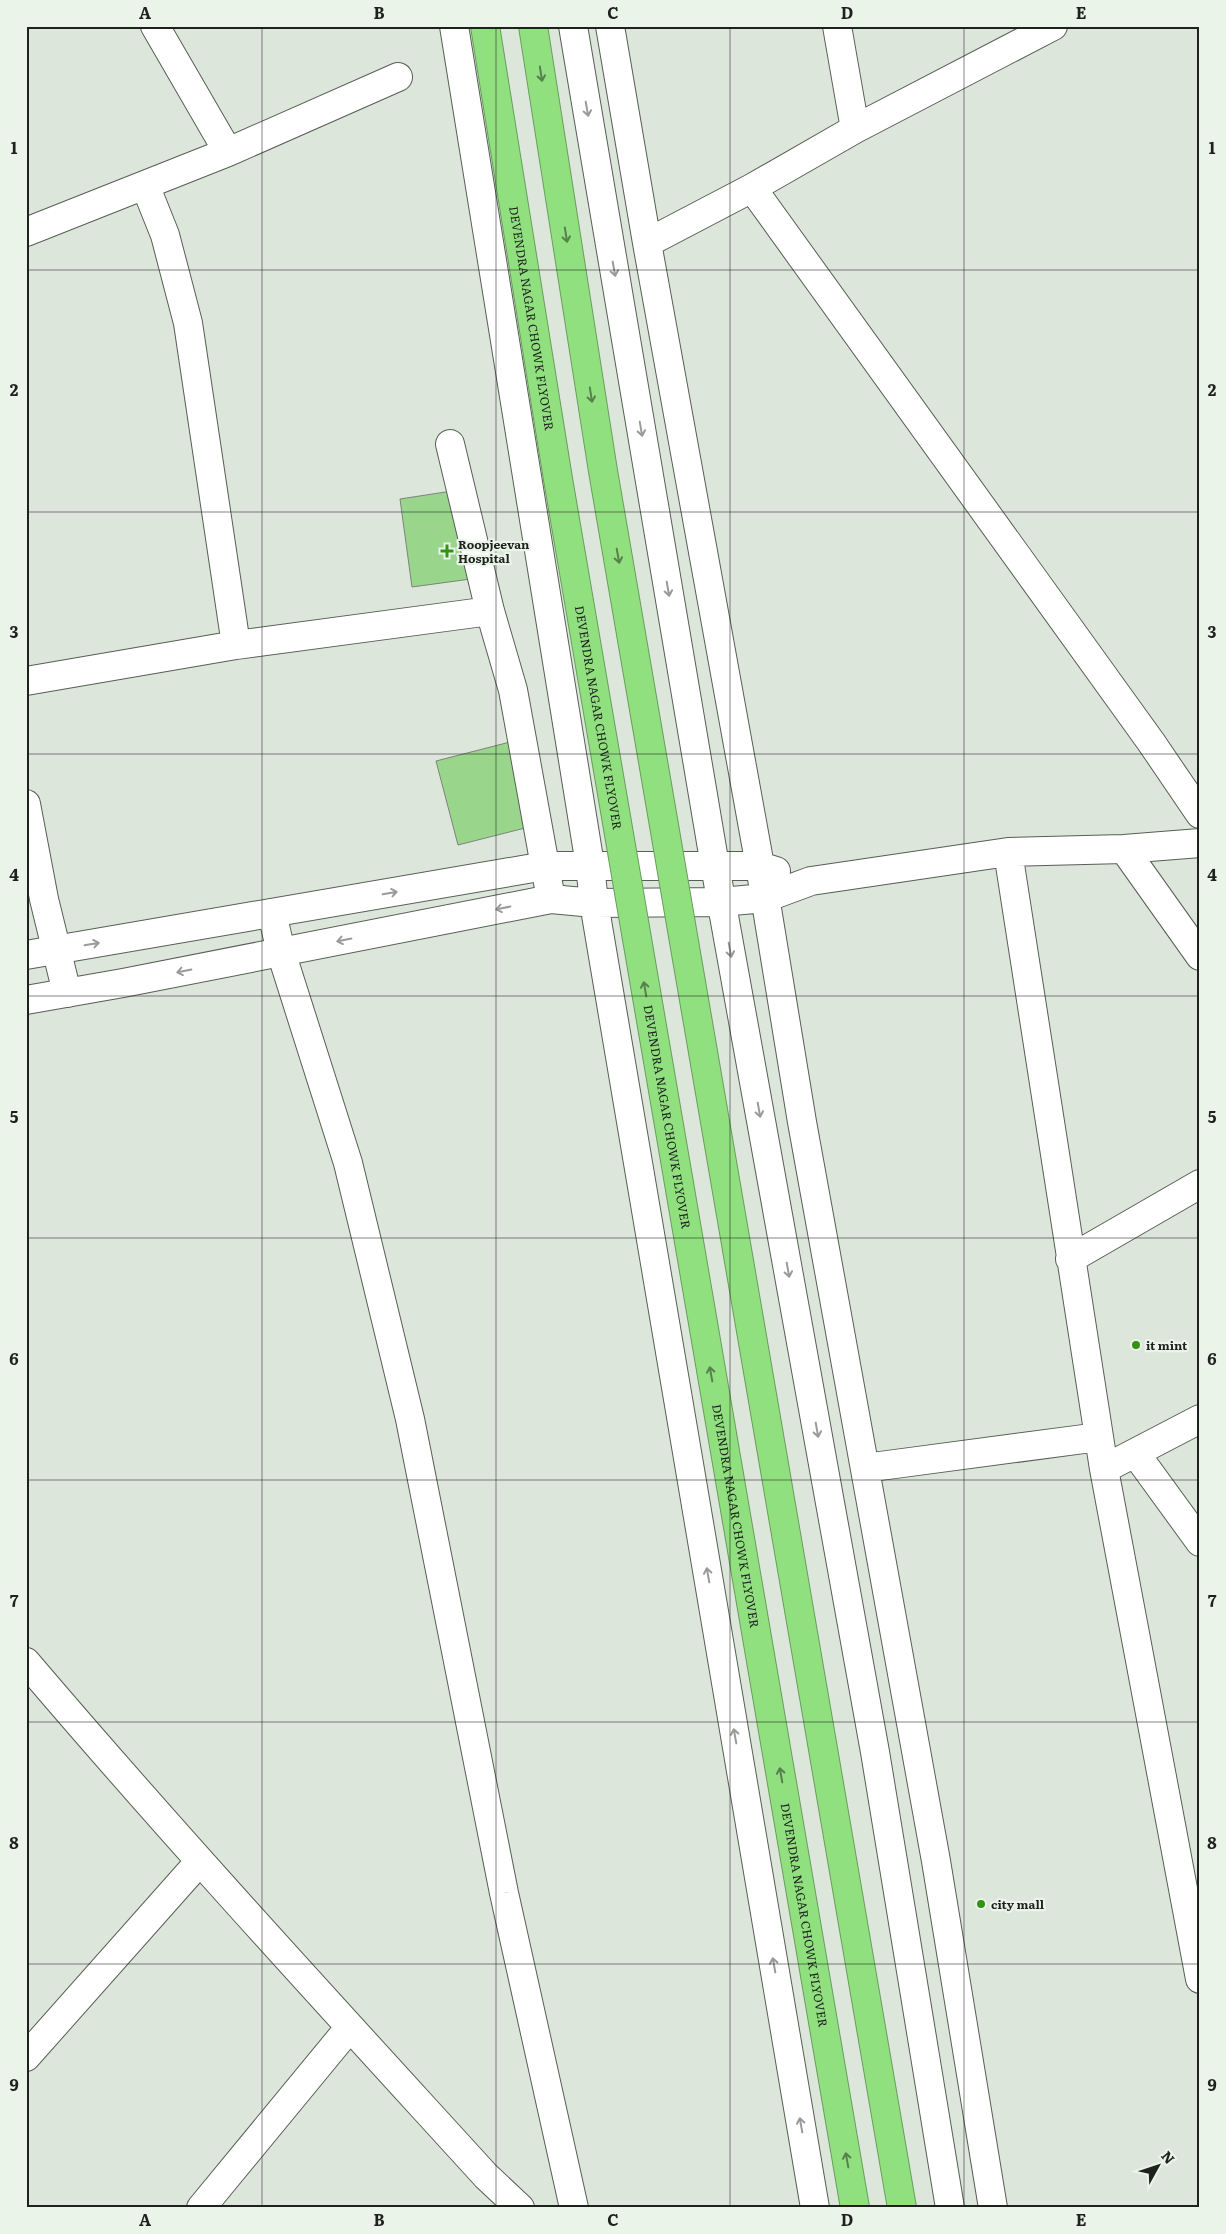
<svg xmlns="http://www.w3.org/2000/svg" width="1226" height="2234" font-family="Literata,serif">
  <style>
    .building { fill: #99d68c; stroke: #7b8479 }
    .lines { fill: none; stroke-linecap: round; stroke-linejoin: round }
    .street-casing { stroke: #575f55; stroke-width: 30 }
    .secondary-casing { stroke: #575f55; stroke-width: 30 }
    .street { stroke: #fff; stroke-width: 28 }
    .secondary { stroke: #fff; stroke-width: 28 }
    .highway-bridge-casing { stroke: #699d5d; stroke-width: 30; stroke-linecap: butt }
    .highway-bridge { stroke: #91e07f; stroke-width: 28 }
    .oneway { stroke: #58804e }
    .oneway2 { stroke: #9a9b99 }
    .grid { fill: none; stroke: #1e211d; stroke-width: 1; stroke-opacity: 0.55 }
    .poi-dot { fill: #329414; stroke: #eaf4e8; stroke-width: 2 }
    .labels { text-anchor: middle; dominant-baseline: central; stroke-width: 4.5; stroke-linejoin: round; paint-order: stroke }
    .street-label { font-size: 12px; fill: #1e211d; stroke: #eaf4e8 }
    .poi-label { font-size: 12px; font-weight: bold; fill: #1e211d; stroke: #eaf4e8; text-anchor: start }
    .neatline { fill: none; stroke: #1e211d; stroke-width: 2 }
    .grid-label { font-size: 16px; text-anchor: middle; font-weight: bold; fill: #1e211d }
  </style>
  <rect width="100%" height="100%" fill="#dde6db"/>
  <path class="building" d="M465 489 478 578 412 587 400 499Z
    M510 742 533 826 458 845 436 761Z"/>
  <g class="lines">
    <g class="street-casing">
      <path id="street" d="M155 26 228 152
        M610 26 647 243 760 866 802 1122 936 1861 993 2208
        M837 26 855 129
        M145 185 165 235 188 323 236 645
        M752 188 1151 742 1200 814
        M26 232 228 152 398 77
        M647 243 752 188 855 129 1053 26
        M450 444 490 611 513 690 551 899
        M26 681 236 645 490 611
        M26 804 44 899 67 993
        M1124 849 1200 956
        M1008 852 1104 1469 1200 1979
        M715 866H760L776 871
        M721 902 765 898 811 881 1008 852 1124 849 1200 843
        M272 913 281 952 348 1163 410 1419 504 1893 574 2208
        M1070 1259 1200 1184
        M1136 1454 1200 1542
        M865 1468 1099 1437
        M1104 1469 1200 1419
        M26 1662C175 1837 331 2006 486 2176L520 2208
        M26 2057 200 1861
        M201 2208 350 2027"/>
    </g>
    <g class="secondary-casing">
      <path id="secondary" d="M454 26 590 865 594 903 815 2208
        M573 26 715 866 875 1752 950 2208
        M26 955 545 866H715
        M26 1000 123 983 551 899 594 903 721 902"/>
    </g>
    <use href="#street" class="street"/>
    <use href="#secondary" class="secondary"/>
    <g class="highway-bridge-casing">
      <g id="highway-bridge">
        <path id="s1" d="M485 26 558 479 855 2208"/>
        <path d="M533 26 603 471 902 2208"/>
      </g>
    </g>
    <use href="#highway-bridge" class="highway-bridge"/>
  </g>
  <defs><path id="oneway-shaft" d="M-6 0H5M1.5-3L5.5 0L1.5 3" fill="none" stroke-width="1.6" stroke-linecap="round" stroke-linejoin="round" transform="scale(1.25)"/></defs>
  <g class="oneway">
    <use href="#oneway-shaft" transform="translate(541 74) rotate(81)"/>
    <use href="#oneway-shaft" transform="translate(566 235) rotate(81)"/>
    <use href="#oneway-shaft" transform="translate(591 395) rotate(81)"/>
    <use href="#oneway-shaft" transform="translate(618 556) rotate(80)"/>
    <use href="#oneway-shaft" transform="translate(645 989) rotate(-100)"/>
    <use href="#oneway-shaft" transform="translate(711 1374) rotate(-100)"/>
    <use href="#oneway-shaft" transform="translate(781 1775) rotate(-100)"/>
    <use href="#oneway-shaft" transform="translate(847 2160) rotate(-100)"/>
  </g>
  <g class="oneway2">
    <use href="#oneway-shaft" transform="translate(587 109) rotate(80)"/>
    <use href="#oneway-shaft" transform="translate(614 269) rotate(80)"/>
    <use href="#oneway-shaft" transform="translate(641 429) rotate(80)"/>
    <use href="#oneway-shaft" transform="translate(668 589) rotate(80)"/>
    <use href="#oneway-shaft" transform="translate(390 893) rotate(-10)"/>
    <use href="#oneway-shaft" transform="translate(503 908) rotate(169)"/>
    <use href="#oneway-shaft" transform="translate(344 940) rotate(169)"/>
    <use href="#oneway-shaft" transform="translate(92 944) rotate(-10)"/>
    <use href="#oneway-shaft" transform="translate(730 950) rotate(80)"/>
    <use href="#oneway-shaft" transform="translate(184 971) rotate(169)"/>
    <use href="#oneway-shaft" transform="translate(759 1110) rotate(80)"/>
    <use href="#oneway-shaft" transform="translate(788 1270) rotate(80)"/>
    <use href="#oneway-shaft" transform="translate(817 1430) rotate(80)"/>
    <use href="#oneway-shaft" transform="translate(708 1575) rotate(-100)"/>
    <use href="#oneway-shaft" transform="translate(735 1736) rotate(-100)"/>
    <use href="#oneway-shaft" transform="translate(774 1965) rotate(-100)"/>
    <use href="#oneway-shaft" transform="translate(801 2125) rotate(-100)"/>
  </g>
  <path class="grid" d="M262 26V2208M496 26V2208M730 26V2208M964 26V2208M26 270H1200M26 512H1200M26 754H1200M26 996H1200M26 1238H1200M26 1480H1200M26 1722H1200M26 1964H1200"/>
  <g class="poi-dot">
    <path d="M444.5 543.5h5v5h5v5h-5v5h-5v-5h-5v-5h5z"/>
    <circle cx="1136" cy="1345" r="5"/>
    <circle cx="981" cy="1904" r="5"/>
  </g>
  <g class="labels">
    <g class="street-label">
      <text stroke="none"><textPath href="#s1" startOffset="296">DEVENDRA NAGAR CHOWK FLYOVER</textPath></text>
      <text stroke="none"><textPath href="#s1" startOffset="701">DEVENDRA NAGAR CHOWK FLYOVER</textPath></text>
      <text stroke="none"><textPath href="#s1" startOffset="1106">DEVENDRA NAGAR CHOWK FLYOVER</textPath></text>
      <text stroke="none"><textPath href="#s1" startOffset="1511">DEVENDRA NAGAR CHOWK FLYOVER</textPath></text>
      <text stroke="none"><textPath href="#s1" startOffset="1916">DEVENDRA NAGAR CHOWK FLYOVER</textPath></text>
    </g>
    <g class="poi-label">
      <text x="458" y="544">Roopjeevan<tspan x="458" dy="14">Hospital</tspan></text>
      <text x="1146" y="1345">it mint</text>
      <text x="991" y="1904">city mall</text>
    </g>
  </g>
  <rect width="1226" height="2234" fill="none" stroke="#eaf4e8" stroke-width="55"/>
  <g transform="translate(1158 2166) rotate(50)" stroke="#eaf4e8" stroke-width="4" paint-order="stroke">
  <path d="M0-4L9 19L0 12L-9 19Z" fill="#1e211d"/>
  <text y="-8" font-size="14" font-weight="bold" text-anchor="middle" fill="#1e211d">N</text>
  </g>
  <rect x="28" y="28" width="1170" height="2178" class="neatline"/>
  <g class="grid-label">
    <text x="145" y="19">A</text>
    <text x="379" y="19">B</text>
    <text x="613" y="19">C</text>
    <text x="847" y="19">D</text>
    <text x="1081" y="19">E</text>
    <text x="14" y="154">1</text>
    <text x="1212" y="154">1</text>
    <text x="14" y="396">2</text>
    <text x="1212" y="396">2</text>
    <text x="14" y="638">3</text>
    <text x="1212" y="638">3</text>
    <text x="14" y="881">4</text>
    <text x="1212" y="881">4</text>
    <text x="14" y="1123">5</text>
    <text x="1212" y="1123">5</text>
    <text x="14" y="1365">6</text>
    <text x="1212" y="1365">6</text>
    <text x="14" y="1607">7</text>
    <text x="1212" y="1607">7</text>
    <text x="14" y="1849">8</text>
    <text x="1212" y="1849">8</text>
    <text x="14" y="2091">9</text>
    <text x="1212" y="2091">9</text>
    <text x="145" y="2226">A</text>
    <text x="379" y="2226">B</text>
    <text x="613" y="2226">C</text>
    <text x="847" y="2226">D</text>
    <text x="1081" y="2226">E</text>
  </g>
</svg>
